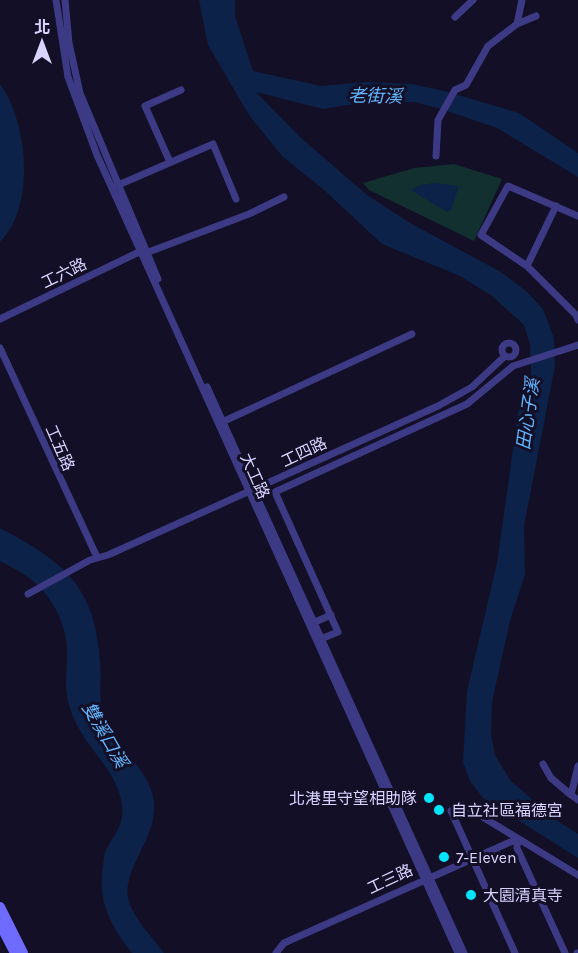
<svg xmlns="http://www.w3.org/2000/svg" width="578" height="953" font-family="Karla,'Noto Sans TC',sans-serif">
  <style>
    .green { fill: #12302f }
    .water { fill: #0c2248 }
    .lines { fill: none; stroke-linecap: round; stroke-linejoin: round }
    .street { stroke: #3d3a85; stroke-width: 7 }
    .secondary { stroke: #6f6bff; stroke-width: 10 }
    .poi-dot { fill: #00e5ff; stroke: #130f26; stroke-width: 2 }
    .labels { text-anchor: middle; dominant-baseline: central; stroke-width: 6; stroke-linejoin: round; paint-order: stroke }
    .street-label { font-size: 16px; fill: #d9d4ff; stroke: #130f26 }
    .poi-label { font-size: 16px; fill: #d9d4ff; stroke: #130f26; text-anchor: start }
    .water-label { font-size: 18px; font-style: italic; fill: #62b6ff; stroke: #130f26 }
  </style>
  <rect width="100%" height="100%" fill="#130f26"/>
  <path class="green" d="M454 164 502 179 474 241 369 190 363 183 414 168Z"/>
  <path class="water" d="M199 0H235V16L253 71 321 86 366 82 412 84 448 92 519 113 578 153V177L497 128 438 108 414 102 355 104 323 109 256 92 300 137 367 195 410 223 501 272 526 291 543 309 554 338 555 366 524 526 525 574 510 621 492 702 491 734 495 755 510 780 552 817 578 834V858L483 798 470 781 463 762 467 691 497 563 518 414 531 374 530 344 524 325 492 296 460 276 382 244 324 190 282 156 249 115 208 45Z
    M0 84C28 122 36 206 0 242Z
    M434 183 459 186 451 210 447 212 411 190 420 185Z
    M0 528C64 562 95 586 100 661 102 682 97 699 105 720 117 749 149 768 154 801 159 838 117 873 130 905 137 922 153 938 164 953H132C111 926 97 901 103 866 104 860 104 853 107 848 114 835 125 823 122 806 118 771 90 753 76 723 63 696 66 684 67 656 69 628 52 594 28 577 20 571 9 566 0 561Z"/>
  <g class="lines">
    <path class="street" d="M56 0 68 77 97 155 458 953
      M65 0 69 43 80 93 158 279
      M455 17 473 0
      M517 24 522 0
      M436 156 438 120 455 90 466 85 488 46 517 24 536 16
      M170 162 145 106 181 90
      M116 186 213 144 236 199
      M578 216 508 186 481 235 527 266 576 315 578 320
      M146 253 249 214 284 197
      M527 266 556 206
      M0 319 139 252
      M502 350a7 7 0 1 1 14 0a7 7 0 1 1-14 0Z
      M0 348 97 557
      M207 387 464 953
      M220 423 412 334
      M28 594 90 560 108 555 438 406 472 387 505 356
      M315 622 331 615
      M323 638 338 632 275 492 467 404 513 366 578 345
      M543 764 551 778 571 795
      M578 766 571 795 578 800
      M517 839V848L565 953
      M276 953 284 943 517 839
      M515 953 451 811 463 805 578 875
      M577 953H578"/>
    <path class="secondary" d="M0 907 23 953
      M0 924 15 953"/>
  </g>
  <g class="poi-dot">
    <circle cx="429" cy="798" r="6"/>
    <circle cx="439" cy="810" r="6"/>
    <circle cx="444" cy="857" r="6"/>
    <circle cx="471" cy="895" r="6"/>
  </g>
  <g class="labels">
    <g class="street-label">
      <text transform="translate(64 273) rotate(-26)">工六路</text>
      <text transform="translate(60 448) rotate(66)">工五路</text>
      <text transform="translate(304 452) rotate(-25)">工四路</text>
      <text transform="translate(255 476) rotate(66)">大工路</text>
      <text transform="translate(390 879) rotate(-25)">工三路</text>
    </g>
    <g class="poi-label">
      <text x="417" y="798" text-anchor="end">北港里守望相助隊</text>
      <text x="451" y="810">自立社區福德宮</text>
      <text x="456" y="857">7-Eleven</text>
      <text x="483" y="895">大園清真寺</text>
    </g>
    <g class="water-label">
      <text transform="translate(375 96) rotate(1)">老街溪</text>
      <text transform="translate(528 414) rotate(-82)">田心子溪</text>
      <text transform="translate(105 735) rotate(60)">雙溪口溪</text>
    </g>
  </g>
  <g transform="translate(42 42)" stroke="#130f26" stroke-width="4.5" paint-order="stroke">
  <path d="M0-4.5L10 22L0 15L-10 22Z" fill="#d9d4ff"/>
  <text y="-9" font-size="16" font-weight="bold" text-anchor="middle" fill="#d9d4ff">北</text>
  </g>
</svg>
